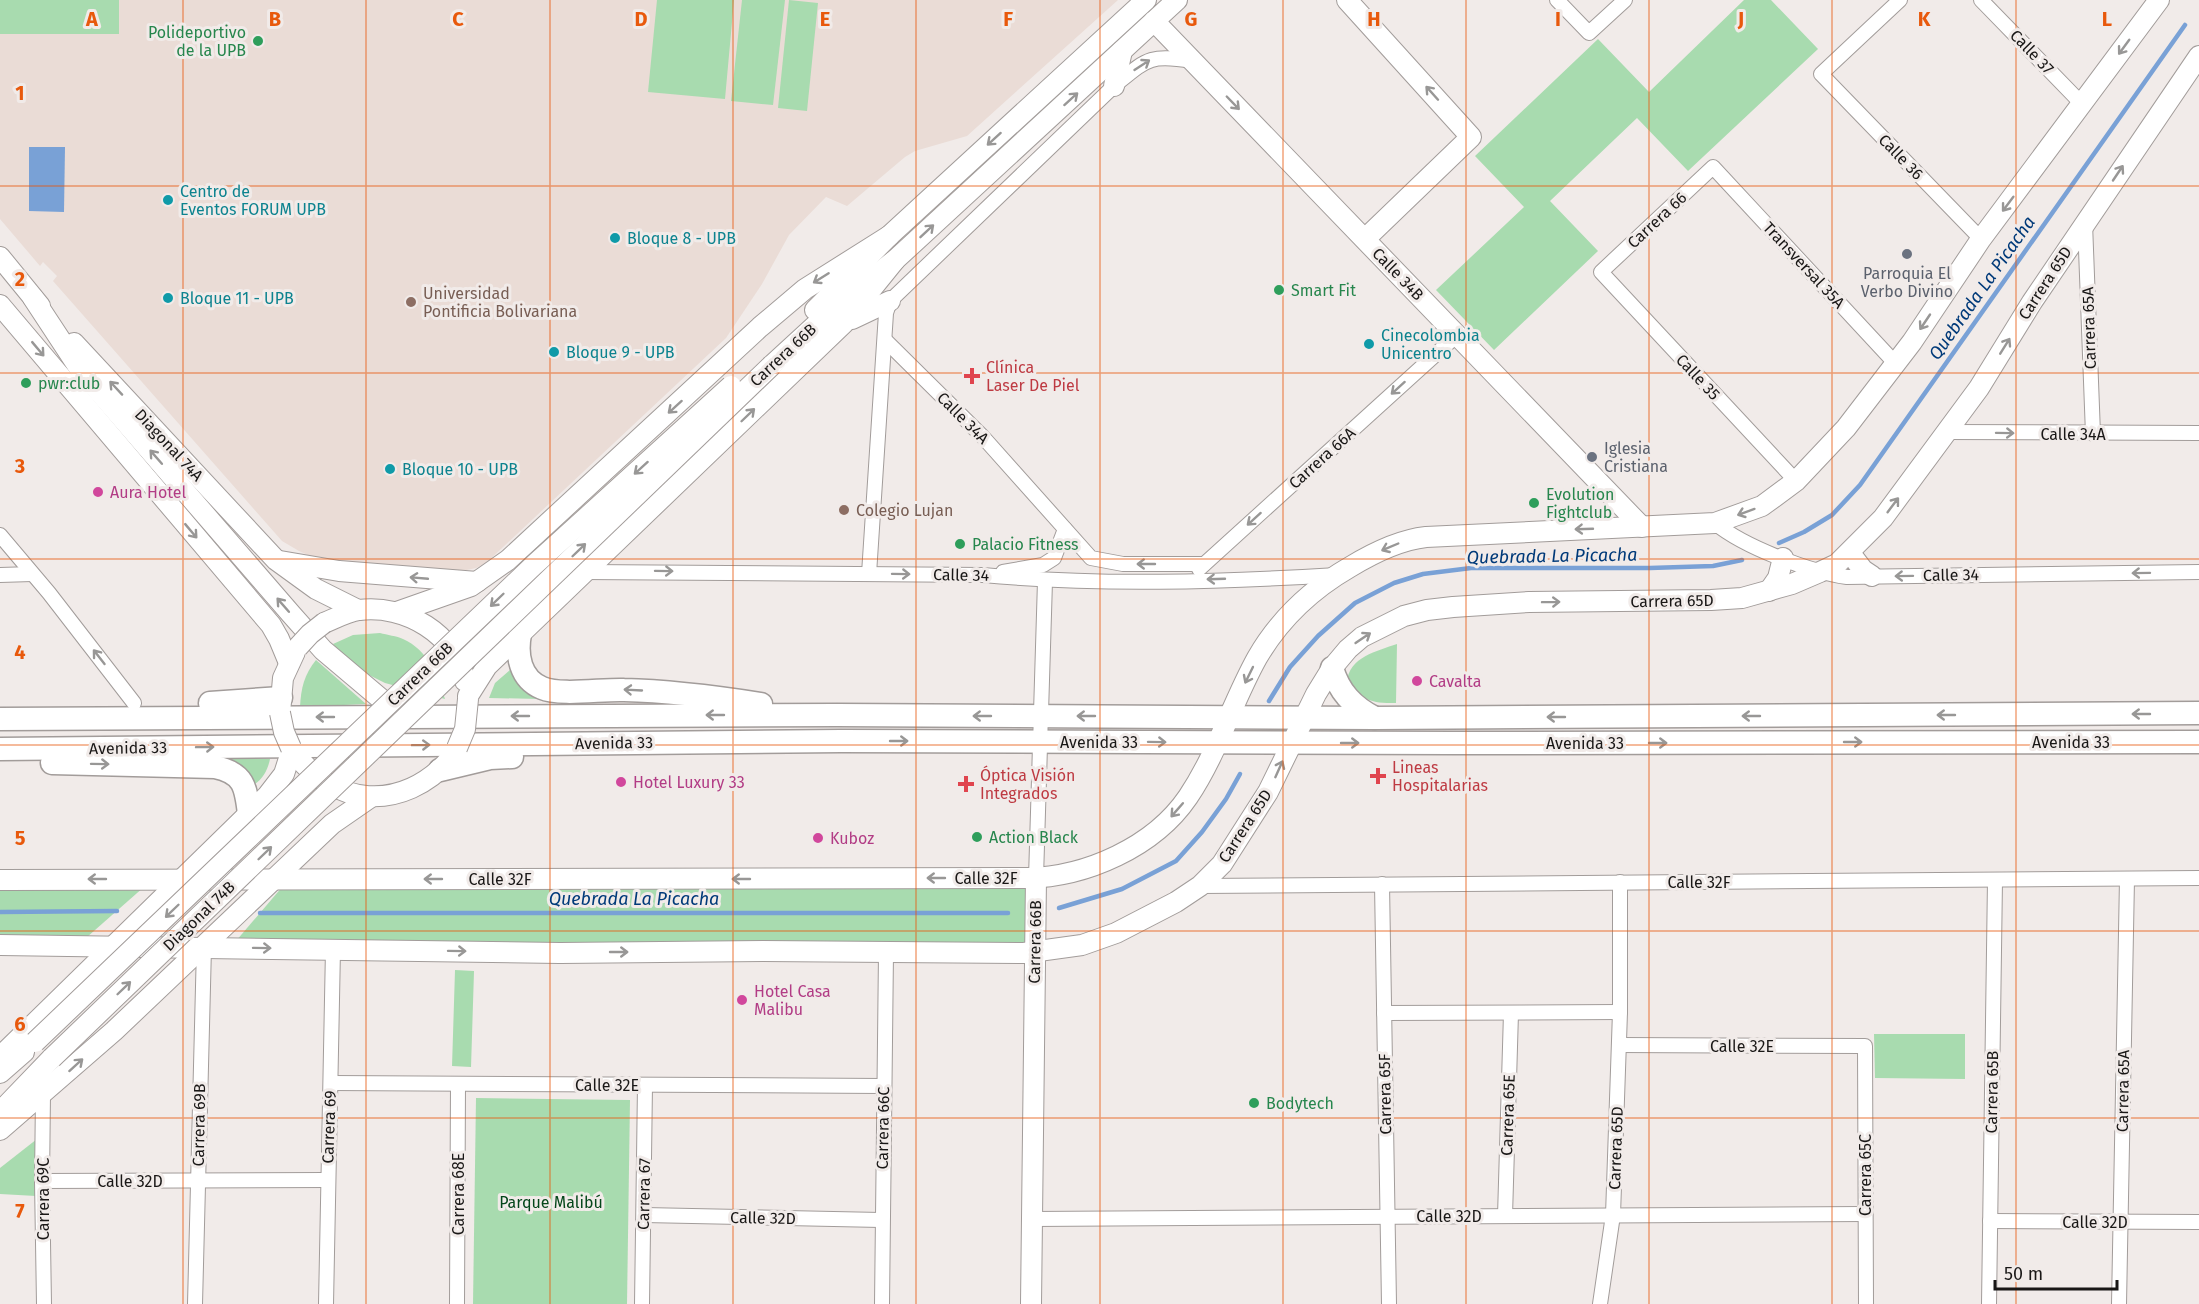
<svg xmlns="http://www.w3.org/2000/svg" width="2199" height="1304" font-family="'Fira Sans',sans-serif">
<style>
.built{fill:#eadcd6}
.green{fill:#a8dbaf}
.water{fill:#79a1d6}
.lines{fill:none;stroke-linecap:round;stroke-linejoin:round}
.stream{stroke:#79a1d6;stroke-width:4.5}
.street-casing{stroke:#a29c9a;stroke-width:16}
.secondary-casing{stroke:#a29c9a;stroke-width:22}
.primary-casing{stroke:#a29c9a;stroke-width:25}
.street{stroke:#fff;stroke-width:14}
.secondary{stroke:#fff;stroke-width:20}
.primary{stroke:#fff;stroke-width:22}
.secondary-bridge-casing{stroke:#a29c9a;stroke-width:22;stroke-linecap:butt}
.secondary-bridge{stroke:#fff;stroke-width:20}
.oneway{stroke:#989796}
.grid{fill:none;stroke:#e8590c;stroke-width:1.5;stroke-opacity:0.55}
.leisure-dot{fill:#2e9e5b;stroke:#f1ebe9;stroke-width:2}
.culture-dot{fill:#0f9aa8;stroke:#f1ebe9;stroke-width:2}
.worship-dot{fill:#6b7280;stroke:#f1ebe9;stroke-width:2}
.education-dot{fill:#8d6e63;stroke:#f1ebe9;stroke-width:2}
.health-dot{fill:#e0444e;stroke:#f1ebe9;stroke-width:2}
.hotel-dot{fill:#d1479c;stroke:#f1ebe9;stroke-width:2}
.labels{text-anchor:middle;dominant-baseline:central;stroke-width:6;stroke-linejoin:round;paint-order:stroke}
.leisure-label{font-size:16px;fill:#27864d;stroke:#f1ebe9;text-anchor:start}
.street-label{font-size:16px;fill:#191716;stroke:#f1ebe9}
.culture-label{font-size:16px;fill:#0d838f;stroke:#f1ebe9;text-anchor:start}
.worship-label{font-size:16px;fill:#5b616d;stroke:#f1ebe9}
.education-label{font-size:16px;fill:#785e54;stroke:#f1ebe9;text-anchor:start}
.health-label{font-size:16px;fill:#be3a42;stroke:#f1ebe9;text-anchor:start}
.hotel-label{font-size:16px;fill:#b23c85;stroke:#f1ebe9;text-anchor:start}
.park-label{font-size:16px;fill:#04461a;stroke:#f1ebe9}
.water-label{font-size:18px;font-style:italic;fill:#003a79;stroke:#f1ebe9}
.grid-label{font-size:20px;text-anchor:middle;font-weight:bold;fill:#e8590c;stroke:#f1ebe9;stroke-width:6;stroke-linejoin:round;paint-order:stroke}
</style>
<rect width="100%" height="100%" fill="#f1ebe9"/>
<path class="built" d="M0 0H1118L967 136 915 151 905 157 847 206 826 197 789 235 762 284 726 338 486 563 476 568 462 571 347 563 312 557 299 551 282 541 53 281 57 276 43 262 40 266 0 219Z"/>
<g class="green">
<rect x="0" y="0" width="119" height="34"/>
<path d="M657 0H734L725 99 648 92Z"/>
<path d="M742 0H785L773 105 731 101Z"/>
<path d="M789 0 818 3 807 111 778 108Z"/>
<path d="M1744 0H1771L1818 49 1688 171 1637 118 1550 201 1598 251 1494 350 1436 290 1524 207 1475 156 1598 39 1649 92Z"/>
<path d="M380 633C387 635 397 636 403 639 428 650 438 676 445 699L385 683 353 667 333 644 353 635Z"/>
<path d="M1397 644 1396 703C1368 703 1367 701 1347 682 1349 657 1377 651 1397 644Z"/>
<path d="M316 660 366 704 300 707C301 688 304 675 316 660Z"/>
<path d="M511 669C516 685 527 691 540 699L489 698 495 683Z"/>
<path d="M231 759H270C268 769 263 780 253 785L239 764Z"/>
<path d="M1036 878 1034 952 230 948 289 879Z"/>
<path d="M153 879 78 945H0V880Z"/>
<path d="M455 970 474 971 471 1067 452 1066Z"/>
<path d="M1874 1034H1965V1079L1875 1078Z"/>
<path d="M476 1098 630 1100 627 1304H473Z"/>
<path d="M37 1139 36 1196 0 1194V1168Z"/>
</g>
<path class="water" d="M29 147H65L64 212 29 211Z"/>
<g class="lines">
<g class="stream">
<path d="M1779 543 1804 532 1832 515 1860 485 2185 25"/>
<path d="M1269 701 1290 667 1318 636 1355 603 1394 583 1423 574 1471 568H1650L1713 566 1742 560"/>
<path d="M1059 908 1122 889 1176 861 1202 832 1226 799 1240 774"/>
<path d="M0 912 117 911"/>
<path d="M260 913H1008"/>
</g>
<defs>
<g id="street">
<path d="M1557 0 1589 33 1625 0"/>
<path d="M1900 0 1821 74 1981 239"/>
<path d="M1981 0 2082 104"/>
<path d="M2085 223 2093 434"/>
<path d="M886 341 983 437 1091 558 1123 564H1204"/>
<path d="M1946 432 2199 433"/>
<path d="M1796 481 1601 272 1713 167 1895 363"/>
<path d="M1715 523C1744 547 1810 572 1847 577L2199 572"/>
<path d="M0 535 49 593 134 703"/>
<path d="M1199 569 1457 335"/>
<path d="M584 572 983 575C1100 586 1220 582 1337 575"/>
<path d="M1003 572 1043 565 1054 558 1065 529"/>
<path d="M869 574 886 313 890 301 1114 86C1147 59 1149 54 1192 61"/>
<path d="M0 575 32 574"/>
<path d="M1036 878 1045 581"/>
<path d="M1382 884 1389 1304"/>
<path d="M1200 886 2199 878"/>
<path d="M1384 1013 1620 1012"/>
<path d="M1619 1045 1865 1046 1866 1304"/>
<path d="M331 1083 883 1086"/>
<path d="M43 1094 42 1181 44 1304"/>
<path d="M42 1181 327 1180"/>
<path d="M644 1215 881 1220"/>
<path d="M1505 1216 1511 1013"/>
<path d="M1032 1219 1865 1214"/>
<path d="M1990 1221 2199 1222"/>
<path d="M195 1304 204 947"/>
<path d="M326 1304 333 949"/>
<path d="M457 1304 458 1084"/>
<path d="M642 1304 645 1085"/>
<path d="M882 1304 886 953"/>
<path d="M1600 1304 1613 1215 1620 1012V882"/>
<path d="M1989 1304 1995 880"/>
<path d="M2119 1304 2127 879"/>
</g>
<g id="secondary">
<path d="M1347 0 1471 137 1365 239"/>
<path d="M1154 21 1642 527"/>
<path d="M1114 86 1122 51"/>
<path d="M0 257 40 306"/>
<path d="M33 298 81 371 291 614 323 650 400 715"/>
<path d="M0 305 271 625 279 639 289 663"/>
<path d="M815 310 889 236 1146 0"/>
<path d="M852 319 890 301"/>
<path d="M74 343 276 560 316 589 358 610"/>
<path d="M772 365 833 309 895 260 1177 0"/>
<path d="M1850 553 1863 570 1872 576"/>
<path d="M280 561 339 571 477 582"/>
<path d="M1769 591 1778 578 1783 558"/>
<path d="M397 612 471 586 508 560 760 327 805 289 889 236"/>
<path d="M324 623C336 618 347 612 359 610 405 604 456 634 465 681"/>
<path d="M468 696 487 666 844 323 895 260"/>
<path d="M280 713 283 678 295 652"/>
<path d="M291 748C332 808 403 813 451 758"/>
<path d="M0 880 1027 878C1086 877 1154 847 1188 797 1217 754 1232 703 1257 658 1279 620 1312 589 1350 567 1373 553 1399 540 1426 537L1715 523 1762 506 1796 481 1846 428 1912 342 1981 239 2159 0"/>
<path d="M0 945 560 953 763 951 1024 953 1082 945 1116 933 1176 902 1200 886 1222 864 1268 792 1316 694 1332 668 1348 649 1362 637 1404 616 1427 610 1453 607 1529 602 1711 600 1742 598 1792 584 1820 572 1837 564 1883 518 1979 388 2032 302 2199 56"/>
<path d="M0 1057 267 796 284 774 292 749"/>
<path d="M0 1073 24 1052"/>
<path d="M0 1112 52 1058"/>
<path d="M0 1130 114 1031 332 824 371 797"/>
<path d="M1031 1304 1036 878"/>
</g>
<g id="primary">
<path d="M520 634C516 655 520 679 542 688 561 696 602 689 624 690 670 691 716 697 761 704"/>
<path d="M1332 668C1339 692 1353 707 1375 718"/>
<path d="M210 703 281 698"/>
<path d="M0 719 837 715 1375 718 2199 713"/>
<path d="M0 749 841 741 1453 743 2199 742"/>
<path d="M52 763 215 767C244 773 246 787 249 814"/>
<path d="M440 770 490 758 512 757"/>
</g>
</defs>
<use href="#street" class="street-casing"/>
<use href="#secondary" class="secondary-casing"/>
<use href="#primary" class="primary-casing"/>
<use href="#street" class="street"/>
<use href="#secondary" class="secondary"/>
<use href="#primary" class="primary"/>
<defs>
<g id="secondary-bridge">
<path d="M298 647 310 634 324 623"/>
<path d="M280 713 284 732 291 748"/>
<path d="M457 748 465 729 468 699"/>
<path d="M35 1042 534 565 731 386"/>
<path d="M52 1058 772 365"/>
</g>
</defs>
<use href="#secondary-bridge" class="secondary-bridge-casing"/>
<use href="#secondary-bridge" class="secondary-bridge"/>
</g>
<defs><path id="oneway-shaft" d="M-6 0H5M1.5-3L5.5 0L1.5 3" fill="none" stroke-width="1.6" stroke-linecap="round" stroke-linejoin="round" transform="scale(1.5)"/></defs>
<g class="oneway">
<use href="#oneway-shaft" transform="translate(2124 47) rotate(126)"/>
<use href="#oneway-shaft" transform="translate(1142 65) rotate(-33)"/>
<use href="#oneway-shaft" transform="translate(1432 93) rotate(-132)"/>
<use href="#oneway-shaft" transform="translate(1071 99) rotate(-42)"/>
<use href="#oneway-shaft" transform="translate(1233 103) rotate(46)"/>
<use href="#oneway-shaft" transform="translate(994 139) rotate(138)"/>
<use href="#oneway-shaft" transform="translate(2118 173) rotate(-56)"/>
<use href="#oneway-shaft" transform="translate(2008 204) rotate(127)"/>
<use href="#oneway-shaft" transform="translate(927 231) rotate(-43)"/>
<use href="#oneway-shaft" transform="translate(821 278) rotate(148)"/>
<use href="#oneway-shaft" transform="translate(1925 322) rotate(124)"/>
<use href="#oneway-shaft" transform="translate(2005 346) rotate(-58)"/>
<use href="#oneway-shaft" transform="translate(38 349) rotate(50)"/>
<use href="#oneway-shaft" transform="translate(116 388) rotate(-133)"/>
<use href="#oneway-shaft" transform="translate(1398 388) rotate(138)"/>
<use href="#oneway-shaft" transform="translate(675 407) rotate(138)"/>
<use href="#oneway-shaft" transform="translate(748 415) rotate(-44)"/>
<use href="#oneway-shaft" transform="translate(2005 433) rotate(1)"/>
<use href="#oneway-shaft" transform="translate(156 457) rotate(-131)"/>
<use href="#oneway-shaft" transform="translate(641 468) rotate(138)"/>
<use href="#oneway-shaft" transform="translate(1893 505) rotate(-53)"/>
<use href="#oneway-shaft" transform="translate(1746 512) rotate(160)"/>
<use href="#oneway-shaft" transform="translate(1254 519) rotate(138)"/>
<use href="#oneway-shaft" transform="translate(1584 529) rotate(178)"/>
<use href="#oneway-shaft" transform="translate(191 531) rotate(50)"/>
<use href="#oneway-shaft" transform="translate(1390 547) rotate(157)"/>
<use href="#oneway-shaft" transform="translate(579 550) rotate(-44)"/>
<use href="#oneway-shaft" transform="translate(1146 564) rotate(-180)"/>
<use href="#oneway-shaft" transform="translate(664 571) rotate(1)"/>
<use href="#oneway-shaft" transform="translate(2141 573) rotate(179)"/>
<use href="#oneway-shaft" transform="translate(901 574) rotate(1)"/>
<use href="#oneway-shaft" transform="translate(1904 576) rotate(179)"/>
<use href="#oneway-shaft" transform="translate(419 578) rotate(-175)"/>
<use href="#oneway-shaft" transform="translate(1216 579) rotate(178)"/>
<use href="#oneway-shaft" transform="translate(497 600) rotate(136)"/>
<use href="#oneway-shaft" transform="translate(1551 602) rotate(-1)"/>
<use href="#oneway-shaft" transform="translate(283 605) rotate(-131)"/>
<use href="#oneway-shaft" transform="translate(1363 638) rotate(-34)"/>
<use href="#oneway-shaft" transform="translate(99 657) rotate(-128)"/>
<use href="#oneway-shaft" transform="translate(1249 675) rotate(116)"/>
<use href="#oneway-shaft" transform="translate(633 690) rotate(-177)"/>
<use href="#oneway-shaft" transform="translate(2141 714) rotate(180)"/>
<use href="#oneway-shaft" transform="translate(715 715) rotate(180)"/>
<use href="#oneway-shaft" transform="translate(1946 715) rotate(180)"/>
<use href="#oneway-shaft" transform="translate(520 716) rotate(180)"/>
<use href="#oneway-shaft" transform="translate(982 716) rotate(-180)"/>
<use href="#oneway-shaft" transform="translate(1086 716) rotate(-180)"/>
<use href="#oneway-shaft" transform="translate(1751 716) rotate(180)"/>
<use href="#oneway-shaft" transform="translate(325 717) rotate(180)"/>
<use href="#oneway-shaft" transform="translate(1556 717) rotate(180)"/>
<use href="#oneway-shaft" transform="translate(899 741)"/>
<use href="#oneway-shaft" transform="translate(1157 742) rotate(1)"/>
<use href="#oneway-shaft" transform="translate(1853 742)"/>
<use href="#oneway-shaft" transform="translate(1350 743)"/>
<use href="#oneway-shaft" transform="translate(1658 743)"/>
<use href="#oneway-shaft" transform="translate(421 745) rotate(-1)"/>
<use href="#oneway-shaft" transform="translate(205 747) rotate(-1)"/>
<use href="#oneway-shaft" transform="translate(100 764) rotate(1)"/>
<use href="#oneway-shaft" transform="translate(1279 769) rotate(-66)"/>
<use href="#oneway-shaft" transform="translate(1177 810) rotate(131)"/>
<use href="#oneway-shaft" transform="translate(265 853) rotate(-44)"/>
<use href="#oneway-shaft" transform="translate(936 878) rotate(180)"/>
<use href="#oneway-shaft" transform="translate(97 879) rotate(180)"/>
<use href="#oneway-shaft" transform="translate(433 879) rotate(-180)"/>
<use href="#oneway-shaft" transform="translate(741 879) rotate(180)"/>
<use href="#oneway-shaft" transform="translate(172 911) rotate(136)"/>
<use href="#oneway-shaft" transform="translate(262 948) rotate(1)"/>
<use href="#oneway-shaft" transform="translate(457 951) rotate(1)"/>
<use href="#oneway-shaft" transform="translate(619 952)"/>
<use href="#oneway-shaft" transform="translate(124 988) rotate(-44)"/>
<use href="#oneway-shaft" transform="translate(76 1065) rotate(-42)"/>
</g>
<path class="grid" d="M183 0V1304M366 0V1304M550 0V1304M733 0V1304M916 0V1304M1100 0V1304M1283 0V1304M1466 0V1304M1649 0V1304M1832 0V1304M2016 0V1304M0 186H2199M0 373H2199M0 559H2199M0 745H2199M0 931H2199M0 1118H2199"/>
<g class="leisure-dot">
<circle cx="258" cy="41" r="6"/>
<circle cx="1279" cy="290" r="6"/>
<circle cx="26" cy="383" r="6"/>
<circle cx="1534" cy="503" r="6"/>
<circle cx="960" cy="544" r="6"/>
<circle cx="977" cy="837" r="6"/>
<circle cx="1254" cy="1103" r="6"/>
</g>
<g class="culture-dot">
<circle cx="168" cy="200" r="6"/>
<circle cx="615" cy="238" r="6"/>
<circle cx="168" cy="298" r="6"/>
<circle cx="1369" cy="344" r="6"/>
<circle cx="554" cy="352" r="6"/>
<circle cx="390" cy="469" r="6"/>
</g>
<g class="worship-dot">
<circle cx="1907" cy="254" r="6"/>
<circle cx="1592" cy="457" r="6"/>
</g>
<g class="education-dot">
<circle cx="411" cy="302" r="6"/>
<circle cx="844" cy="510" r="6"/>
</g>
<g class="health-dot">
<path d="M969 367h6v6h6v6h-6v6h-6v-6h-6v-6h6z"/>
<path d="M1375 767h6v6h6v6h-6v6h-6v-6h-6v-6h6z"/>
<path d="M963 775h6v6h6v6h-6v6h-6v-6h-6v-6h6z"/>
</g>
<g class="hotel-dot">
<circle cx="98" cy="492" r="6"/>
<circle cx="1417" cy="681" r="6"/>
<circle cx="621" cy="782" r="6"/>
<circle cx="818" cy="838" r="6"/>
<circle cx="742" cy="1000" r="6"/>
</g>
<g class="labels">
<g class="leisure-label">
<text x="246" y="32" text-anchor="end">Polideportivo<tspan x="246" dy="18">de la UPB</tspan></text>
<text x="1291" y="290">Smart Fit</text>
<text x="38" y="383">pwr:club</text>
<text x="1546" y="494">Evolution<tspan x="1546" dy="18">Fightclub</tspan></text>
<text x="972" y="544">Palacio Fitness</text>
<text x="989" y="837">Action Black</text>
<text x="1266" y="1103">Bodytech</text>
</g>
<g class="street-label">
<text transform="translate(2032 52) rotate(46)">Calle 37</text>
<text transform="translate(1901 157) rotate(46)">Calle 36</text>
<text transform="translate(1657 220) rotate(-43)">Carrera 66</text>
<text transform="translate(1804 265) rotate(47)">Transversal 35A</text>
<text transform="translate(1398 274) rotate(46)">Calle 34B</text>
<text transform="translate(2045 283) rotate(-57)">Carrera 65D</text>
<text transform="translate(2089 328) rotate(-92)">Carrera 65A</text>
<text transform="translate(783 355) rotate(-43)">Carrera 66B</text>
<text transform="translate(1698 377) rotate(47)">Calle 35</text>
<text transform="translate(963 418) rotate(45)">Calle 34A</text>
<text x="2073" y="434">Calle 34A</text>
<text transform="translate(169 445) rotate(47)">Diagonal 74A</text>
<text transform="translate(1322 458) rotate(-42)">Carrera 66A</text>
<text transform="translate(961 575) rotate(1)">Calle 34</text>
<text transform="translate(1951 575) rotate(-1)">Calle 34</text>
<text transform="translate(1672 601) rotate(-1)">Carrera 65D</text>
<text transform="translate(420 674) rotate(-44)">Carrera 66B</text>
<text x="1099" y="742">Avenida 33</text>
<text x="2071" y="742">Avenida 33</text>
<text transform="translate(614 743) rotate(-1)">Avenida 33</text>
<text x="1585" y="743">Avenida 33</text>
<text transform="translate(128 748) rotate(-1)">Avenida 33</text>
<text transform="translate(1245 826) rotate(-57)">Carrera 65D</text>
<text x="986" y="878">Calle 32F</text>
<text x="500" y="879">Calle 32F</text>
<text x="1699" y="882">Calle 32F</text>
<text transform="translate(199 916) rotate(-44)">Diagonal 74B</text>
<text transform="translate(1035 942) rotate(-89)">Carrera 66B</text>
<text x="1742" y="1046">Calle 32E</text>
<text x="607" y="1085">Calle 32E</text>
<text transform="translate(2123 1091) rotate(-89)">Carrera 65A</text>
<text transform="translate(1992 1092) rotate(-89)">Carrera 65B</text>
<text transform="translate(1385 1094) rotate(-91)">Carrera 65F</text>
<text transform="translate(1508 1115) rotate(-88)">Carrera 65E</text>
<text transform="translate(199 1125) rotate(-89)">Carrera 69B</text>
<text transform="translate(329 1127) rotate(-88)">Carrera 69</text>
<text transform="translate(883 1128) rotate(-89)">Carrera 66C</text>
<text transform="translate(1616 1148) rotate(-88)">Carrera 65D</text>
<text transform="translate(1865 1175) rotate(-90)">Carrera 65C</text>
<text x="130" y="1181">Calle 32D</text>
<text transform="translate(458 1194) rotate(-90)">Carrera 68E</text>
<text transform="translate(644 1194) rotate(-89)">Carrera 67</text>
<text transform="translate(43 1199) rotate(-90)">Carrera 69C</text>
<text x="1449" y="1216">Calle 32D</text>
<text transform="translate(763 1218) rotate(1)">Calle 32D</text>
<text x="2095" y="1222">Calle 32D</text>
</g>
<g class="culture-label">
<text x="180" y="191">Centro de<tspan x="180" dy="18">Eventos FORUM UPB</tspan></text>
<text x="627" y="238">Bloque 8 - UPB</text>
<text x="180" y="298">Bloque 11 - UPB</text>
<text x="1381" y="335">Cinecolombia<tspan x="1381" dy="18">Unicentro</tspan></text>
<text x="566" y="352">Bloque 9 - UPB</text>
<text x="402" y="469">Bloque 10 - UPB</text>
</g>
<g class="worship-label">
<text x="1907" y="273">Parroquia El<tspan x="1907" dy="18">Verbo Divino</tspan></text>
<text x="1604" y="448" text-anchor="start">Iglesia<tspan x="1604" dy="18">Cristiana</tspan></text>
</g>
<g class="education-label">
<text x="423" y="293">Universidad<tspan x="423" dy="18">Pontificia Bolivariana</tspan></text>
<text x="856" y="510">Colegio Lujan</text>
</g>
<g class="health-label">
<text x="986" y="367">Clínica<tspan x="986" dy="18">Laser De Piel</tspan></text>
<text x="1392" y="767">Lineas<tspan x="1392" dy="18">Hospitalarias</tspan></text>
<text x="980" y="775">Óptica Visión<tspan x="980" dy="18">Integrados</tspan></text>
</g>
<g class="hotel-label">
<text x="110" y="492">Aura Hotel</text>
<text x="1429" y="681">Cavalta</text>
<text x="633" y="782">Hotel Luxury 33</text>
<text x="830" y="838">Kuboz</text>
<text x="754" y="991">Hotel Casa<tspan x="754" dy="18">Malibu</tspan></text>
</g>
<g class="park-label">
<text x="551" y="1202">Parque Malibú</text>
</g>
<g class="water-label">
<text transform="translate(1982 288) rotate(-55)">Quebrada La Picacha</text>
<text transform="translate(1552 556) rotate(-1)">Quebrada La Picacha</text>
<text x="634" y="899">Quebrada La Picacha</text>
</g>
</g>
<g class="grid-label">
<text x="92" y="26">A</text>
<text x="275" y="26">B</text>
<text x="458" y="26">C</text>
<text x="641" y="26">D</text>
<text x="825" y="26">E</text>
<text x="1008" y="26">F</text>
<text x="1191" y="26">G</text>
<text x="1374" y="26">H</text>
<text x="1558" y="26">I</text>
<text x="1741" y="26">J</text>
<text x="1924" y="26">K</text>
<text x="2107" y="26">L</text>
<text x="20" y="100">1</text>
<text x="20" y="286">2</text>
<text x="20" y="473">3</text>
<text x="20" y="659">4</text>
<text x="20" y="845">5</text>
<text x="20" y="1031">6</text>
<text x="20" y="1218">7</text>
</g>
<path d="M1995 1280v9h122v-9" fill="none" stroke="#191716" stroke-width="3"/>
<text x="2004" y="1280" font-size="18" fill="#191716" stroke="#f1ebe9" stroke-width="4.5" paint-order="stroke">50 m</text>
</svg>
